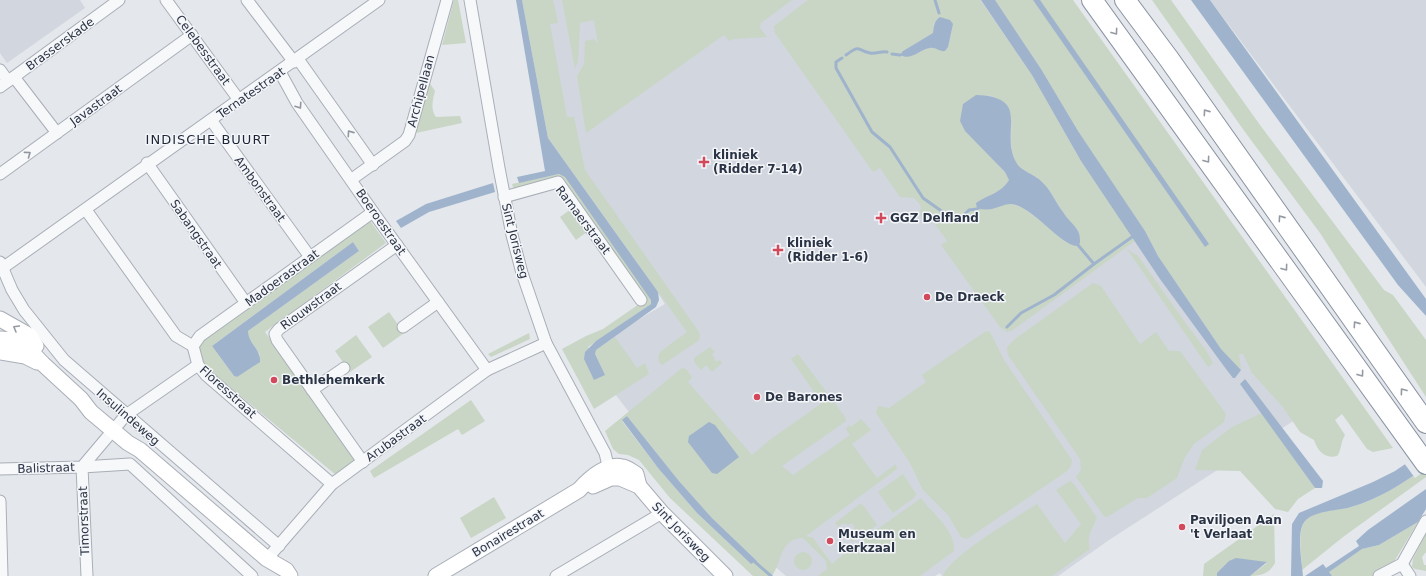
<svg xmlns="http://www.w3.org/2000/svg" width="1426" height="576" font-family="'DejaVu Sans',sans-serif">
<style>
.built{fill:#d2d6de}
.green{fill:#c9d6c5;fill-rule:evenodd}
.water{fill:#9fb4cc}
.pier{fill:#e4e7ec}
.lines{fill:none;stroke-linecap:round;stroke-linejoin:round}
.stream{stroke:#9fb4cc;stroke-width:3}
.minor-casing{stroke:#a9aeb7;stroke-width:13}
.secondary-casing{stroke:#a9aeb7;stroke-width:17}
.motorway-casing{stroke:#8b94a3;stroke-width:22}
.minor{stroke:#f7f8fa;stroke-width:11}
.secondary{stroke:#fff;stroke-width:15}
.motorway{stroke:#fff;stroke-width:20}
.oneway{stroke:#959aa2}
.oneway2{stroke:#9196a0}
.poi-dot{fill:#d1495b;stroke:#f4f6f9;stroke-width:1.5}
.labels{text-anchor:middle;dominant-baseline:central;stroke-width:3;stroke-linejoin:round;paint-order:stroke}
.street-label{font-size:12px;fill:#2b3445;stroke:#f4f6f9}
.poi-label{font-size:12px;font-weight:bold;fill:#2b3445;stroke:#f4f6f9;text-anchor:start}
.neighbourhood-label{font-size:13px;letter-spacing:1px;fill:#1d2536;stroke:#f4f6f9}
</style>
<rect width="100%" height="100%" fill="#e4e7ec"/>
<g class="built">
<path d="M0 0H80L85 8 7 63 0 53Z"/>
<path d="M523 0H1000L1298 418 1109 540 1058 576H942L940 573 935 576H786L699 502 608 385 586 350 665 304 549 132Z"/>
<path d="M1210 0H1426V287Z"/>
</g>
<g class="green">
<path d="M454 0H458L466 43 442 45Z"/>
<path d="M522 0H553L558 23 550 24 567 117H574L585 170 699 332 700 337 698 341 662 365 659 362 658 357 660 352 687 332 548 138Z"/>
<path d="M562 0H792L761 23 760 28 767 37 733 39 729 41 724 35 586 133 577 76 584 64 585 41 594 39 598 44 594 20 580 23 578 61 575 69Z"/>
<path d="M808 0H980L1032 75 1081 161 1135 241 1013 330 1007 332 1000 327 941 245 947 241 932 220 926 224 920 215 921 206 914 198 900 197 880 168 873 172 775 33 774 26ZM940 17 953 24 948 47 941 51 935 48C919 48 919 58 900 55L903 51 933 33C933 26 934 21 940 17ZM989 95C1027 106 1002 137 1016 162 1021 172 1035 174 1042 182 1053 192 1059 208 1068 220 1071 223 1076 227 1078 231 1079 234 1079 239 1080 243L1077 246 1065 242 1054 231 1023 208 1008 203 993 209H977L976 203C989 194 1000 194 1009 180L1005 172 980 145Z"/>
<path d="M995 0H1073L1393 448 1373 452 1367 449 1342 414 1335 420 1345 435C1340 443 1342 450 1337 456 1324 459 1318 451 1314 440L1300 432 1282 406 1252 373 1243 354H1239L1241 370 1221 349 1158 256 1145 231 1078 131 1041 69Z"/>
<path d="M1152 0H1171L1260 125 1384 290 1393 295 1426 340V397L1320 233 1245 132Z"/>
<path d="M429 82 435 91C433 99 430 109 436 117L460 116 462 123 416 133Z"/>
<path d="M559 174 566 177 652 300 651 304 588 347 605 375 595 354 596 350 615 337 637 368 645 363 649 374 594 409 562 349 586 336 603 329 645 300 561 180 514 190 512 184Z"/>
<path d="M571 209 587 232 576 240 560 217Z"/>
<path d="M368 218 386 243 265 332 353 453 354 460 336 475 220 379 202 361 197 344ZM353 242 359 251 248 331V336L260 355 237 377 234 376 212 346Z"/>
<path d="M1127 249 1138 256 1184 321 1205 349 1213 363 1208 367Z"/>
<path d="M1093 283 1101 286 1140 344 1156 332 1169 351H1180L1226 414 1224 422 1194 444 1185 457 1177 478 1147 498H1138L1107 517 1104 516 1076 477 1081 470 1080 459 1008 355 1007 347 1015 339Z"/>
<path d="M389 312 404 333 383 348 368 327Z"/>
<path d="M986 331 990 332 1004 360 1072 460 1071 466 1067 471 967 539 961 537 948 515 923 490 910 463 876 413 878 406 889 408 926 382 922 375Z"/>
<path d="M529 333 530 339 491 357 488 354Z"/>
<path d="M356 335 372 357 350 372 335 351Z"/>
<path d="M710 347 715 352 712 354 716 362 720 360 722 363 712 372 706 365 701 370 694 362V358Z"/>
<path d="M798 354 845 417 846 421 782 466 793 475 850 435 846 429 849 425 851 427 861 419 871 430 852 444 877 478 896 464 897 469 806 536 813 538 832 564 851 548 921 498C932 513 956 531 954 551L920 576H818L827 569 826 561 803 538C780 538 782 562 772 576H753L670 498 639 460 628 455 619 454 613 449 605 431 682 368 686 369 692 377 688 382 752 455 771 439 822 403 791 359ZM627 416 679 481 712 518 757 561 751 564 697 513 658 468 622 421Z"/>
<path d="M471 400 485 421 462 435 458 429 374 478 370 471Z"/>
<path d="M1262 413 1315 488 1298 499 1288 512 1275 509 1240 471 1195 470 1202 450 1232 427Z"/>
<path d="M1426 467V477L1343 537 1302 570C1302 559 1298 534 1303 524 1312 509 1337 511 1351 507 1379 499 1402 484 1426 467Z"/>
<path d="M903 474 916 494 915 497 893 513 878 492Z"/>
<path d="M1070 481 1074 484 1097 518C1092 529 1086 537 1090 549L1052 576H943C949 556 1017 517 1037 504L1065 543 1081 524 1056 490Z"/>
<path d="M494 497 506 518 471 538 460 518Z"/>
<path d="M860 504 863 505 877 525 852 542 849 538 852 535V530L855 528 852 523 848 525 843 523 838 527 835 523Z"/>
<path d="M1274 514 1275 563C1269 574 1261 576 1250 576L1267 563 1259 562 1217 573V576H1203L1204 564Z"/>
<path d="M1418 522 1392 565 1374 576H1332L1328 572 1362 549 1379 545Z"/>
<path d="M1426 533V552L1422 557 1424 565H1426V571L1415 569 1412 567 1413 559Z"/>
<circle cx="803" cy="561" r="9"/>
</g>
<g class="water">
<path d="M516 0H522L548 138 658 292 659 300 656 307 596 350 595 354 605 375 594 380 584 359 585 352 596 341 651 304V300L565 177 559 174 519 183 517 177 545 171Z"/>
<path d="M981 0H995L1041 69 1078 131 1145 231 1158 256 1221 349 1241 370 1235 378H1233L1226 369 1160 279 1081 161 1032 75Z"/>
<path d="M1033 0H1040L1209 244 1205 247Z"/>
<path d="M1191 0H1210L1426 299V316L1398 285Z"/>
<path d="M940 17 950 20 953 24 948 47 945 51C939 52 936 47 930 48 918 50 912 61 900 55L903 51 933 33C934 26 934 21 940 17Z"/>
<path d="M976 95C1033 97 999 132 1016 162 1021 172 1035 174 1042 182 1051 190 1056 203 1063 212 1067 219 1074 224 1078 231 1080 235 1080 239 1080 243L1077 246C1061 245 1037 212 1016 205 1007 202 1001 207 992 209 987 210 982 209 977 209L976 203C989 194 1000 194 1009 180L1005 172 965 131 960 121 963 104Z"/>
<path d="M493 183 495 192 429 212 401 228 396 221 426 204Z"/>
<path d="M353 242 359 251 248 331C248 343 261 349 260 362L237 377 234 376 212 346Z"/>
<path d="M1245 379 1323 481 1322 488H1315L1240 384Z"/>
<path d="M627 416 679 481 712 518 757 561 751 564 697 513 658 468 622 420Z"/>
<path d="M709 422 715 425 739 457 717 474 712 473 688 442 689 436Z"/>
<path d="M1426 450V467C1402 484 1379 499 1351 507 1338 511 1311 510 1303 524 1297 535 1302 564 1303 576H1291L1292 524 1299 513 1373 482 1395 471Z"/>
<path d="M1426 489V509L1418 522 1379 545 1362 549 1329 572 1332 576H1305L1323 564 1326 568 1359 546 1356 541 1368 530Z"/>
<path d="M1236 558 1267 562 1250 576H1217V573L1229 561Z"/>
</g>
<path class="pier" d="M1425 449 1426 470 1415 478 1404 463Z"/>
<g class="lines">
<g class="stream">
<path d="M935 0 939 13"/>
<path d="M892 54 900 55"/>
<path d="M846 55C861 44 856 50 870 53 876 54 881 51 887 52"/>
<path d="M842 58 836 62V68L872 132 890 147 923 198 957 222 969 210 977 209"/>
<path d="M1078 245 1094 264 1132 237"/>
<path d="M1007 327 1021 313 1054 295 1094 264"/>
<path d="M755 562 771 576"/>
</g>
<defs>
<g id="minor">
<path d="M166 0 239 100"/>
<path d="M247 0 294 62"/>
<path d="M470 0 499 168 512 235 522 273 546 343 605 453 610 474"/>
<path d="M298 59 373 165"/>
<path d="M0 70 8 81"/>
<path d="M280 72 297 103 373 212 487 370"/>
<path d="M14 77 57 133"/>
<path d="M0 87 119 0"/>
<path d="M211 120 310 257"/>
<path d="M147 163 246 303"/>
<path d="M0 174 192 35"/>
<path d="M352 179 405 141 409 135 447 0"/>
<path d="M504 197 558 182 641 300"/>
<path d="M86 210 176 336 193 346"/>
<path d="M0 262 12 290 24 310 64 360 279 546"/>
<path d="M4 267 379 0"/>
<path d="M403 327 438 302"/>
<path d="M193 346 200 336 373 212"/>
<path d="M193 346 198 365 206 375 332 484"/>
<path d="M312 390 344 368"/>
<path d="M363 462 277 340 275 334 279 329 397 245"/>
<path d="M0 469 82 467 126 415 198 365"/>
<path d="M0 501 2 576"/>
<path d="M267 559 332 484 487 370 546 343"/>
<path d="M1402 564 1410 576"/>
<path d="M87 576 82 467 130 464 252 576"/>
<path d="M556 576 662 513"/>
<path d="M1379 576 1402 564 1426 521"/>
</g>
<g id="secondary">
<path d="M0 319 30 336 36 346"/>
<path d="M0 339 14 340 24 344 43 364 81 399 91 412 128 443 140 450 267 559 286 570 290 576"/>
<path d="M0 352 25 356 37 362"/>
<path d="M593 486 611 478H620L639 486 662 513 725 576"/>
<path d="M436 576 579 490C589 479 606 463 622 467 627 467 632 472 636 474L639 486"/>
</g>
<g id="motorway">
<path d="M1092 0 1426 464"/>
<path d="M1125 0 1169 59 1426 423"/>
</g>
</defs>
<use href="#minor" class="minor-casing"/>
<use href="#secondary" class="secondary-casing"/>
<use href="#motorway" class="motorway-casing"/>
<use href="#minor" class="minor"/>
<use href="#secondary" class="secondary"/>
<use href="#motorway" class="motorway"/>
</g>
<defs><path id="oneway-chevron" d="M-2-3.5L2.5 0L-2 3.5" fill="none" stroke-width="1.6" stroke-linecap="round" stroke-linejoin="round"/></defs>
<g class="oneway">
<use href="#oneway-chevron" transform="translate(1115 32) rotate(54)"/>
<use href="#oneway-chevron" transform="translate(1206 112) rotate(-125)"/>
<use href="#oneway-chevron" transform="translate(1207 160) rotate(54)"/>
<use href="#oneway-chevron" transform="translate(1281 218) rotate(-125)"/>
<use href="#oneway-chevron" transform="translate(1285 268) rotate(54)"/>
<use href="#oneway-chevron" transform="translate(1356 324) rotate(-125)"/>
<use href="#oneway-chevron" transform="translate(16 328) rotate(-150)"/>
<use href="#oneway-chevron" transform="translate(1361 374) rotate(54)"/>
<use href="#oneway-chevron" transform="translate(1403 391) rotate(-126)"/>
</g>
<g class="oneway2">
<use href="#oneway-chevron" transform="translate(299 106) rotate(56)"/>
<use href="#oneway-chevron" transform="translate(350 133) rotate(-125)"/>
<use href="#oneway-chevron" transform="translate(28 154) rotate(-36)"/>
</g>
<g class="poi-dot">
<path d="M702 156h4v4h4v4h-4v4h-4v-4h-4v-4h4z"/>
<path d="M879 212h4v4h4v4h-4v4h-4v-4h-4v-4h4z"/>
<path d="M776 244h4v4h4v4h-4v4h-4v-4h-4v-4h4z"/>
<circle cx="927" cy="297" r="4"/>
<circle cx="274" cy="380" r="4"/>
<circle cx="757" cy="397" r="4"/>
<circle cx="1182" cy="527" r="4"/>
<circle cx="830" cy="541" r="4"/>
</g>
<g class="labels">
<g class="street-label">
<text transform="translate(60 44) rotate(-36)">Brasserskade</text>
<text transform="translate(203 50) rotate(54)">Celebesstraat</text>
<text transform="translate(421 91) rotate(-75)">Archipellaan</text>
<text transform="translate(251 93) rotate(-35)">Ternatestraat</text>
<text transform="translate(96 105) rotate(-36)">Javastraat</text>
<text transform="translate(260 189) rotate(54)">Ambonstraat</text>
<text transform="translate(583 220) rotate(53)">Ramaerstraat</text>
<text transform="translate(381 222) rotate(55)">Boeroestraat</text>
<text transform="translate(196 234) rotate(55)">Sabangstraat</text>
<text transform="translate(515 241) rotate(76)">Sint Jorisweg</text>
<text transform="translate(282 278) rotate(-36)">Madoerastraat</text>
<text transform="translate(311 306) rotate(-36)">Riouwstraat</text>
<text transform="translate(228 392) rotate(42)">Floresstraat</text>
<text transform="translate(128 417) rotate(41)">Insulindeweg</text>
<text transform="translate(396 438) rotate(-36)">Arubastraat</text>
<text transform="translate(46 468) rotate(-2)">Balistraat</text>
<text transform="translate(84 521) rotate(-92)">Timorstraat</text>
<text transform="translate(681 532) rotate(46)">Sint Jorisweg</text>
<text transform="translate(508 533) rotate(-31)">Bonairestraat</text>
</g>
<g class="poi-label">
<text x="713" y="155">kliniek<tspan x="713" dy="14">(Ridder 7-14)</tspan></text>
<text x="890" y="218">GGZ Delfland</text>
<text x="787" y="243">kliniek<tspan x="787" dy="14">(Ridder 1-6)</tspan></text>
<text x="935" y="297">De Draeck</text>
<text x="282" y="380">Bethlehemkerk</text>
<text x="765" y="397">De Barones</text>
<text x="1190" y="520">Paviljoen Aan<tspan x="1190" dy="14">'t Verlaat</tspan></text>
<text x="838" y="534">Museum en<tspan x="838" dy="14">kerkzaal</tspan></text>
</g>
<g class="neighbourhood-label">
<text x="208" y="139">INDISCHE BUURT</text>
</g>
</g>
</svg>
